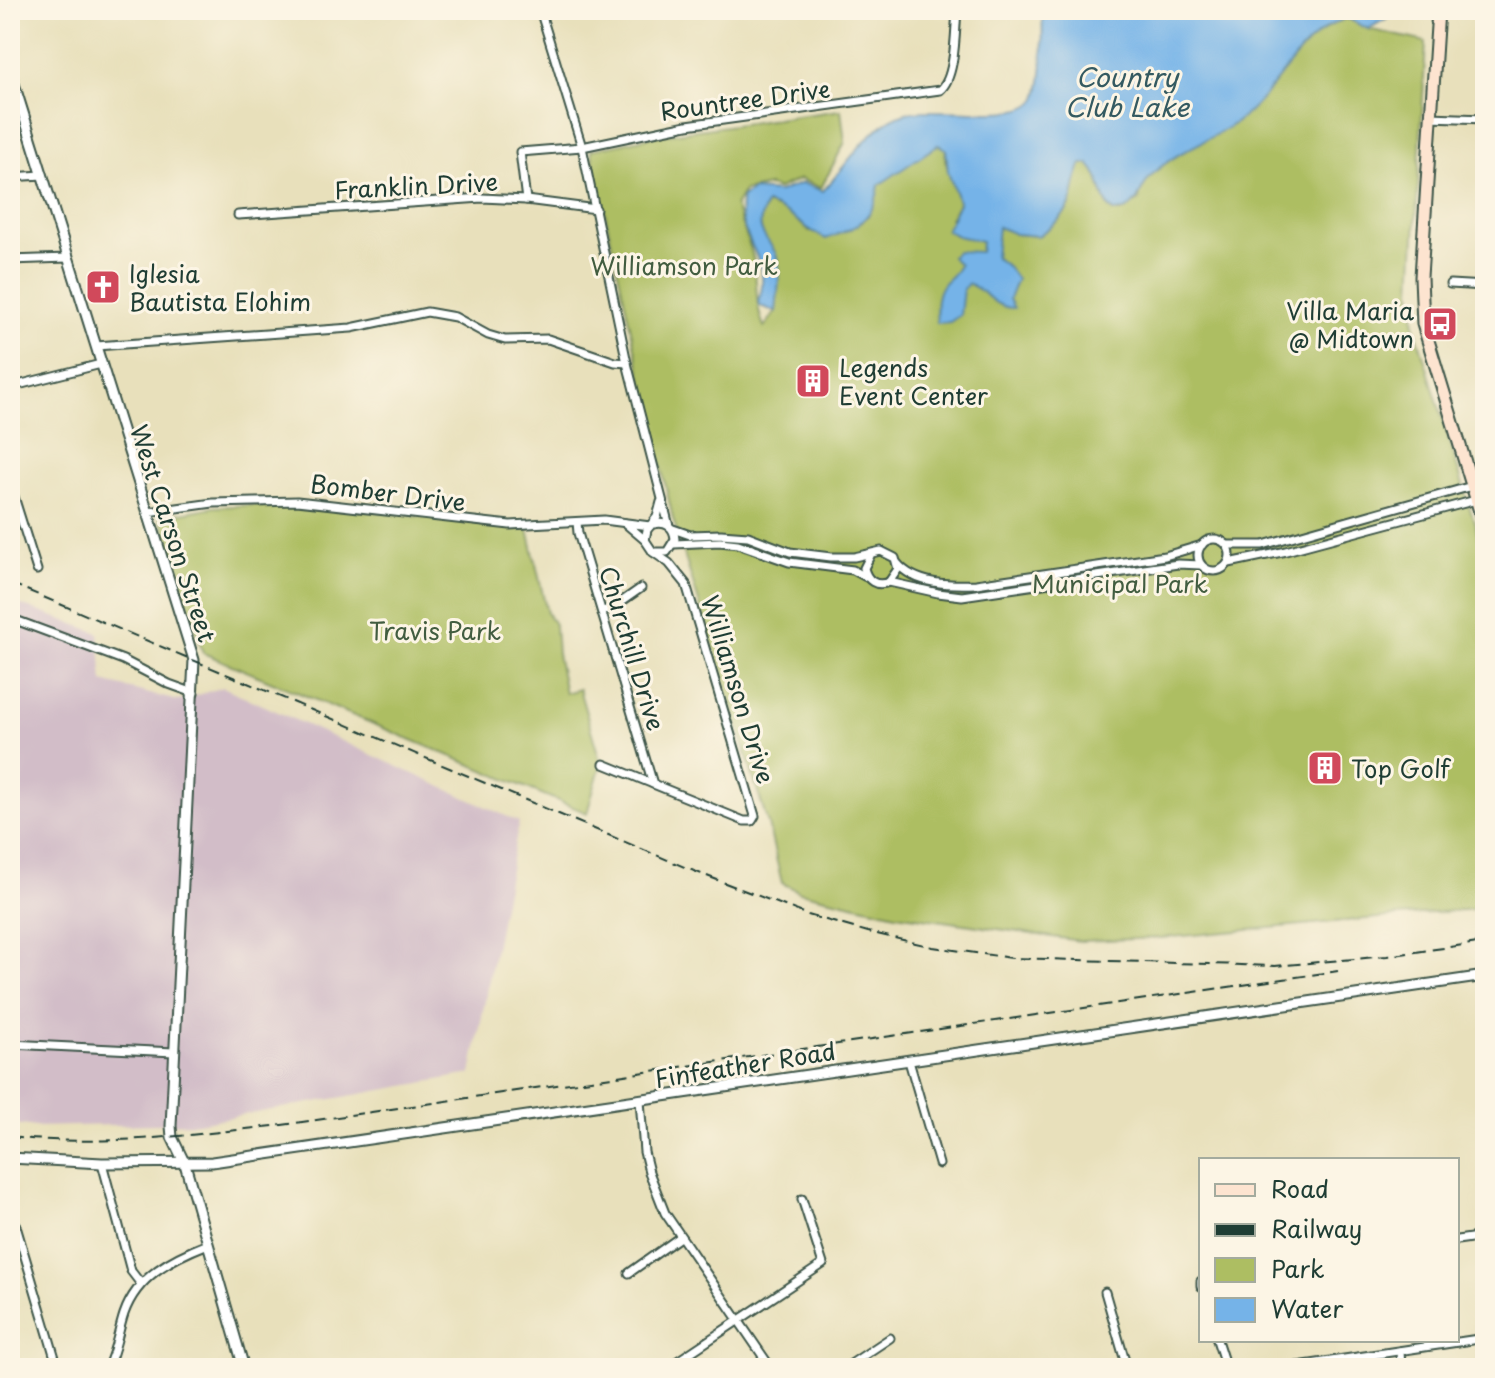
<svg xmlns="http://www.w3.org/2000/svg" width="1495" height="1378" font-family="'Playpen Sans',sans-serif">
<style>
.industrial{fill:#d2bdc8}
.green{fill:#adbe62;stroke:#667e4b;stroke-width:2}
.water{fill:#75b3e8;stroke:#4a788e;stroke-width:2}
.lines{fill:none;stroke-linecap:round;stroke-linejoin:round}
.minor-casing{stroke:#3d5548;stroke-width:11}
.tertiary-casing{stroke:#3d5548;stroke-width:13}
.secondary-casing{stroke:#3d5548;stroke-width:15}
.minor{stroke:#fff;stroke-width:7}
.tertiary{stroke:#fff;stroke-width:9}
.secondary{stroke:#fde4d0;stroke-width:11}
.rail{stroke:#1f3d34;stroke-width:2;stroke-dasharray:12 6;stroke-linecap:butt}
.labels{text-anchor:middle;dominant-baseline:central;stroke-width:6;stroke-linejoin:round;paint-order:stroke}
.street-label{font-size:24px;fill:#1f3d34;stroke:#fcf5e5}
.park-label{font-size:24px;fill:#425d40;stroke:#fcf5e5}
.poi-label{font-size:24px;fill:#1f3d34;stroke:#fcf5e5;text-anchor:start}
.water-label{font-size:26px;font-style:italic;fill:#345a61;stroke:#fcf5e5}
</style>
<rect width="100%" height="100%" fill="#fcf5e5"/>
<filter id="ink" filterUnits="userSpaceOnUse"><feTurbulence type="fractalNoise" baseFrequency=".0125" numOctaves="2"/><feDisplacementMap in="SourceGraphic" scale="16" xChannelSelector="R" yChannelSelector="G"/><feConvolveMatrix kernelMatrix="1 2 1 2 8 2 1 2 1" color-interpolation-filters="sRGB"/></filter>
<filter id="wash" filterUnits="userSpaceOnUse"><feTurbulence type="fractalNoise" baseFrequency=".006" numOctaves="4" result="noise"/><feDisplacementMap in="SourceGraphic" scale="32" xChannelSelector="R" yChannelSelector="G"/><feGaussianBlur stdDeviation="1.8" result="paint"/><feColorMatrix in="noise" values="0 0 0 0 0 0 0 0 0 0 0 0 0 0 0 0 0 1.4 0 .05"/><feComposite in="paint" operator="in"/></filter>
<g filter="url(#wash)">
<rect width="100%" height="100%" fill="#e8e0bb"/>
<path class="industrial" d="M10 601 99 633 103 682 178 701 223 687 519 822 471 1074 198 1123 35 1127 10 1123Z"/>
<g class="green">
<path d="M1347 18 1368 29 1426 42 1412 289 1415 328 1485 558V908L1161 938 1080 941 896 914 800 892 782 883 768 824 673 519 591 150 655 136 841 110 845 142 821 188 800 179 778 189 769 186 744 191 735 206C740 222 748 237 752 254 759 281 753 300 764 327L776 312 778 260 763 237 759 219 766 204 789 213 809 231C848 230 873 232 878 185L938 144 946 148 945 160 959 203 950 218 995 238 998 226 1015 234 1038 236C1050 227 1065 217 1071 203 1076 190 1075 176 1082 164H1089C1103 177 1099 199 1113 212H1122L1139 200C1144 161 1212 141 1241 118 1280 88 1299 34 1347 18Z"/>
<path d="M273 504 361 510 528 529 547 613 555 626 557 654 565 693 579 689 601 764 587 813 203 653 160 517 214 507Z"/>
</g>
<path class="water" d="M1043 10H1391L1387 18 1368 29 1347 18C1300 33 1280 87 1242 118 1216 139 1178 149 1154 173 1137 188 1141 211 1114 212 1099 199 1104 177 1089 164H1082C1075 176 1076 190 1071 202 1065 217 1050 227 1038 236L1015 234 998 227 995 257 1008 267 1017 279 1009 299 1014 308C993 309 984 288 968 284L963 289 960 315 950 322 937 323C936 311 935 294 943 284 949 276 956 275 959 264L951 257 957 251 980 252 981 241 957 236 946 230 959 203 948 172 946 149 938 145 879 185C874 220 857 228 826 239 803 229 790 210 766 204 750 238 773 236 778 261 781 276 777 297 776 312L760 306 758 301C776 259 732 236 742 197L753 190 779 192 802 183 823 191C848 165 865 130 900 115 928 102 1030 127 1038 95 1046 69 1041 37 1043 10Z"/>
</g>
<g filter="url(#ink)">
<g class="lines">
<defs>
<g id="minor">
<path d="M540 10 582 147 627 363 669 526"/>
<path d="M1430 117 1485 119"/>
<path d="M10 177 43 175"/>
<path d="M526 200 520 152 582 147 687 125 940 90C956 78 955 30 957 10"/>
<path d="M238 215 482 198 526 200 596 209"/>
<path d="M10 260 68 258"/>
<path d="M1450 284 1485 286"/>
<path d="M96 346 351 328 427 312 455 317 488 335 505 340 548 339 615 362 627 363"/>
<path d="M10 387 101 364"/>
<path d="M10 484 37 570"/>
<path d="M148 512 213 503 297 501 510 525 604 520 650 526"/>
<path d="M577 522 578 533 653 784"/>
<path d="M625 523 645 540"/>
<path d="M654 524C666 521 674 527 675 539L667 552H653L645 540 647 530 657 517 661 502"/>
<path d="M673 529 690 535 721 534 748 536 790 552 831 557H854L881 551 895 558 898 569 889 582C876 587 867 581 864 568L871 554"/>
<circle cx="1214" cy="555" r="16"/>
<path d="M674 544 720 542 738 544 789 562 853 570 866 577"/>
<path d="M1227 545H1263L1472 486"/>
<path d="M897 563C915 585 950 585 976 584L1165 556 1202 545"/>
<path d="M1229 563 1282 552 1476 500"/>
<path d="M889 582 938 593 962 596 1178 564 1201 565"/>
<path d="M602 611 611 609 641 588"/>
<path d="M10 618 123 660 169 684 194 693"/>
<path d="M10 696 14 620"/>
<path d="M604 764 744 821H752L755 816 686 584 669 563 653 552"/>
<path d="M10 1044 174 1052"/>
<path d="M909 1061 939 1164"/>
<path d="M640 1100 644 1152 649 1172 665 1213 771 1368"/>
<path d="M102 1163 131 1271 141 1284"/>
<path d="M10 1206 58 1368"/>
<path d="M1457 1240 1485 1236"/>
<path d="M629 1273 680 1237"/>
<path d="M1201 1281V1286"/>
<path d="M1105 1292 1127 1368"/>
<path d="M1217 1340 1226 1368"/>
<path d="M1400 1351 1401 1368"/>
<path d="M107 1368C116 1351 118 1332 124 1314 137 1276 172 1258 208 1244"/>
<path d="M667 1368 823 1264 802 1199"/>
<path d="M845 1368 890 1338"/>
<path d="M1284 1368 1485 1338"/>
</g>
<g id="tertiary">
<path d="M10 71 194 660 171 1126 172 1137 185 1164 244 1368"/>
<path d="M10 1158 102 1163 212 1162 1485 976"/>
</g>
<path id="secondary" d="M1438 10 1421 277 1423 324 1485 528"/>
</defs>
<use href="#minor" class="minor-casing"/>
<use href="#tertiary" class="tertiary-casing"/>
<use href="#secondary" class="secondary-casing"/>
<use href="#minor" class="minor"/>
<use href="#tertiary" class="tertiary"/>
<use href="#secondary" class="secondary"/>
<g class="rail">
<path d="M10 583 694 871 808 915 868 932 933 947 1012 958 1275 966 1387 956 1485 942"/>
<path d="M10 1137C101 1147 192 1135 282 1125L1338 971"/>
</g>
</g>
</g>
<defs>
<symbol id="church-square" viewBox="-11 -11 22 22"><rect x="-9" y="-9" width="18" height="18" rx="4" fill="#d1495b" stroke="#fcf5e5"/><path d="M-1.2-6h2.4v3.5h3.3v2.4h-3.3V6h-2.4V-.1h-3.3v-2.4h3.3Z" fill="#fff"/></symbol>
<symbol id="bus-square" viewBox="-11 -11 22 22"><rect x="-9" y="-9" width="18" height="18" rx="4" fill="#d1495b" stroke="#fcf5e5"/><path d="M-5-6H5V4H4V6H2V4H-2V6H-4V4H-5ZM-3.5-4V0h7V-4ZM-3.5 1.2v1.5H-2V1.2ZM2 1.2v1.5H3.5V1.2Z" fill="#fff"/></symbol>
<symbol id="building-square" viewBox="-11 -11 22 22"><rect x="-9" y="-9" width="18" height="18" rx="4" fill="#d1495b" stroke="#fcf5e5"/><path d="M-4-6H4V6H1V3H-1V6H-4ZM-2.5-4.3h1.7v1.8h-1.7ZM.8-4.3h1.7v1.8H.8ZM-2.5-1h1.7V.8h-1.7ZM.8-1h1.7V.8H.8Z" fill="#fff"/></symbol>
</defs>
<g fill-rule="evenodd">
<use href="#church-square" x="83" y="267" width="40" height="40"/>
<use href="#bus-square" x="1420" y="304" width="40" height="40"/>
<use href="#building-square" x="793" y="361" width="40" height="40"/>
<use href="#building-square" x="1305" y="748" width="40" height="40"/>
</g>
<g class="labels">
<g class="street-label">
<text transform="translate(745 99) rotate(-8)">Rountree Drive</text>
<text transform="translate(416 185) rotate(-3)">Franklin Drive</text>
<text transform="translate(388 492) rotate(7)">Bomber Drive</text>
<text transform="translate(174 533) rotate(72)">West Carson Street</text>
<text transform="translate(633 648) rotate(73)">Churchill Drive</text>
<text transform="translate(739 689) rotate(73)">Williamson Drive</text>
<text transform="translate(745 1064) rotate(-9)">Finfeather Road</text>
</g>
<g class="park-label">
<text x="684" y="265">Williamson Park</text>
<text x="1120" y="583">Municipal Park</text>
<text x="435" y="630">Travis Park</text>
</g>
<g class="poi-label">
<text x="129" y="273">Iglesia<tspan x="129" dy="28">Bautista Elohim</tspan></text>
<text x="1414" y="310" text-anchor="end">Villa Maria<tspan x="1414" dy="28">@ Midtown</tspan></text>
<text x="839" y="367">Legends<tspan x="839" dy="28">Event Center</tspan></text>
<text x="1351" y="768">Top Golf</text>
</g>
<g class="water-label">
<text x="1127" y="76">Country<tspan x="1127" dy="30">Club Lake</tspan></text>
</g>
</g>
<rect width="1495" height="1378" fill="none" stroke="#fcf5e5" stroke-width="40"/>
<rect x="1199" y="1158" width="260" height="184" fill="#fcf5e5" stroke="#a4ab9e" stroke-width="2"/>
<rect x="1215" y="1184" width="40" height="12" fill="#fde4d0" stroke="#a4ab9e" stroke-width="2"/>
<text x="1271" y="1198" font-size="24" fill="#1f3d34">Road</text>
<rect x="1215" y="1224" width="40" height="12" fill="#1f3d34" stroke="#a4ab9e" stroke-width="2"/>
<text x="1271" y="1238" font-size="24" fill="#1f3d34">Railway</text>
<rect x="1215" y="1258" width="40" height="24" fill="#adbe62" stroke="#a4ab9e" stroke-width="2"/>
<text x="1271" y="1278" font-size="24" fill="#1f3d34">Park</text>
<rect x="1215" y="1298" width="40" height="24" fill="#75b3e8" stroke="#a4ab9e" stroke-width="2"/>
<text x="1271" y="1318" font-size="24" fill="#1f3d34">Water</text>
</svg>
